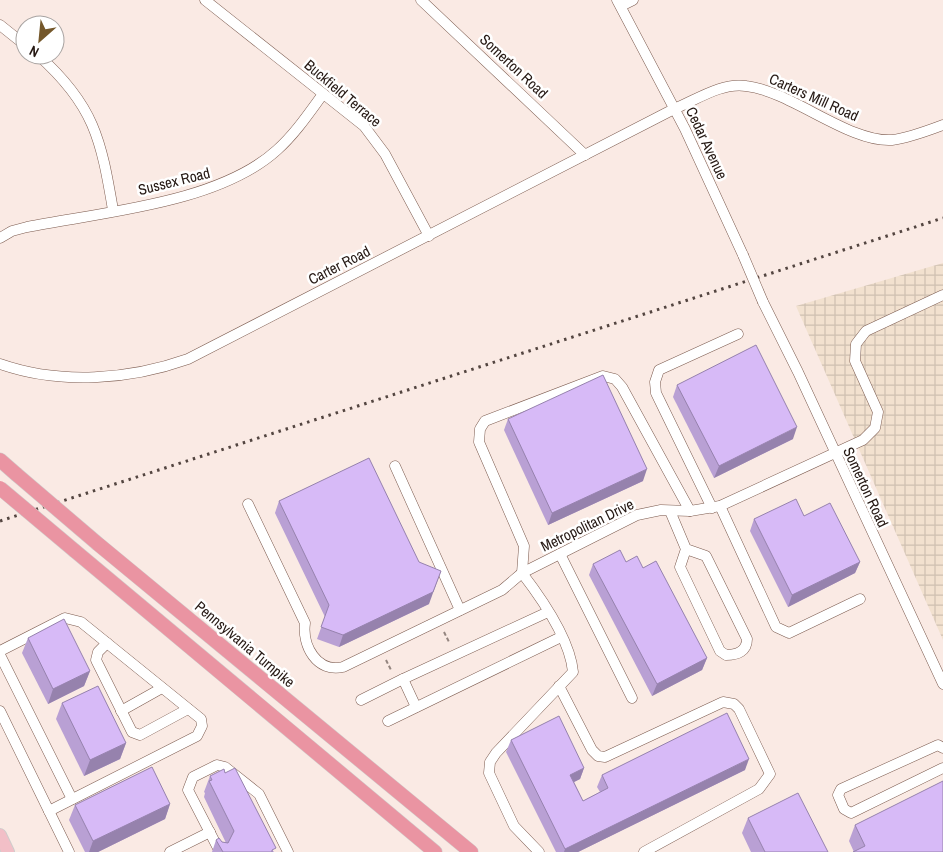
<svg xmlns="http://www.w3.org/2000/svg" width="943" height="852" font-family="'Archivo Narrow',sans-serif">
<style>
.industrial{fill:url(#industrial-grid)}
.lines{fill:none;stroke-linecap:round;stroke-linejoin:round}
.minor-casing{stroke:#7c5b4f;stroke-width:11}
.major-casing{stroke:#cfcccb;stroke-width:14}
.highway-casing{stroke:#cfcccb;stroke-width:15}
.path{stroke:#93857f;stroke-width:2;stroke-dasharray:4 2.5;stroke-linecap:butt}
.minor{stroke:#fff;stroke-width:10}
.major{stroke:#f2bfc7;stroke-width:12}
.highway{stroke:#ea94a2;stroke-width:14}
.rail{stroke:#534540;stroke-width:3;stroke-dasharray:2.5 5;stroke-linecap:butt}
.minor-bridge-casing{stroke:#7c5b4f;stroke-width:11;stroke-linecap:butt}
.highway-bridge-casing{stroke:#cfcccb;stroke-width:15;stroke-linecap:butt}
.minor-bridge{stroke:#fff;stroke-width:10}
.highway-bridge{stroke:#ea94a2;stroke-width:14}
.wall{fill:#b9a0d4}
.shaded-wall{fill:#9682ad}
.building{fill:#d7baf7;stroke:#9682ad}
.labels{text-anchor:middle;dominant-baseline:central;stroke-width:5;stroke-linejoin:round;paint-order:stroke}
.street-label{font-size:15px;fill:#251813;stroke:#fff}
</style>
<defs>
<pattern id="industrial-grid" width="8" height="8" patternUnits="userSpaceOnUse" patternTransform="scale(1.25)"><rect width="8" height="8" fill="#f2e1cf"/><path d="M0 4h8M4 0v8" fill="none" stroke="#cfc0b1"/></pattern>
</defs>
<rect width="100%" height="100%" fill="#faeae4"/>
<path class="industrial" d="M943 263V640L796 306Z"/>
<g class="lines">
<defs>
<g id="minor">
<path d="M205 0 364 126 385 154 429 236"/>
<path d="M421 0 585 155"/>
<path d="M617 0 685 129 743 255"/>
<path d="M621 6 633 0"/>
<path d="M0 25 25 45"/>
<path d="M38 55C94 105 101 139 113 210"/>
<path d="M0 238 12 231 27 227C103 212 219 203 277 150 295 134 309 113 323 94"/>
<path d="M763 302 798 372 943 684"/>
<path d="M0 364C60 385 129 380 188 359L674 109C696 100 722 82 746 86 791 91 849 143 892 140 909 138 927 131 943 125"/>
<path d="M395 466 460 610"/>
<path d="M248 504 305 623C302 646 317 673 343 667L502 590 522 573 637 515 661 510 690 511 720 506 863 440 875 428 878 412 855 361 856 344 866 331 943 295"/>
<path d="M720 506 776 627 789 633 860 599"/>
<path d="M712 508 656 393 655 382 659 370 738 334"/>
<path d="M670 511 686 549 680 567 720 651 726 655C738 655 747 651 747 639L706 556 686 549"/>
<path d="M560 554 632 698"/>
<path d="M107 643 98 652 96 660 132 732 140 735 188 709"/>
<path d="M0 651 65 618 81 622 201 719 202 726 197 736 49 811"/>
<path d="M0 655 72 799"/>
<path d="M559 686 592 750 598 756 605 757 723 702 734 704 739 709 770 774 759 789 644 852"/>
<path d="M361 700 403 679"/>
<path d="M416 707 403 679 548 612"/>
<path d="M0 711 69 852"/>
<path d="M121 711 162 688"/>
<path d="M388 721 561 637"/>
<path d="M943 748 938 745 841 789 838 795 844 809 851 813 943 768"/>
<path d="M170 852 210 832"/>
<path d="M220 852 188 790 193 777 217 765 225 767 259 794 288 852"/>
<path d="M539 852 514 826 489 773 490 762 496 753 573 672C570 639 542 599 522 573L524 546 479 442 480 429 485 421 603 376 615 379 622 387 690 511"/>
</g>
<path id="major" d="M0 835 8 852"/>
<g id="highway">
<path d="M0 460 16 474"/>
<path d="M98 544 471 852"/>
<path d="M75 551 435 852"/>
</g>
</defs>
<use href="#minor" class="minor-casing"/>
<use href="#major" class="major-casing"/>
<use href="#highway" class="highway-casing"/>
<g class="path">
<path d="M444 632 449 642"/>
<path d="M386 660 391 670"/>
</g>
<use href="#minor" class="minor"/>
<use href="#major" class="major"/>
<use href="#highway" class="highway"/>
<path class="rail" d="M0 521 943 218"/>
<defs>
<path id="minor-bridge" d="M743 255 763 302"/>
<g id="highway-bridge">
<path d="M16 474 98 544"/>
<path d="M0 488 75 551"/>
</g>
</defs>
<use href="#minor-bridge" class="minor-bridge-casing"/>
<use href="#highway-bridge" class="highway-bridge-casing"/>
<use href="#minor-bridge" class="minor-bridge"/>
<use href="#highway-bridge" class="highway-bridge"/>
</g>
<g class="wall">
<path d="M677 385 793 439 714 478 673 397Z"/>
<path d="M508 419 643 481 548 525 504 430Z"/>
<path d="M279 501 429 604 339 647 317 639 325 617 275 513Z"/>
<path d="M804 516 860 562 855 573 788 607 750 531 754 519Z"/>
<path d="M626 562 643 568 707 658 702 670 652 696 589 575 593 564Z"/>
<path d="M28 638 90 671 84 686 48 704 22 653Z"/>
<path d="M62 703 126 743 120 759 84 776 56 719Z"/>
<path d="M511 740 584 768 580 779 574 782 583 801 600 792 597 787 602 775 745 770 578 852H556L506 752Z"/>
<path d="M210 776 274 852H212L216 840 222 842 226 843 204 797 205 793 204 792Z"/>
<path d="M170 804 165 819 98 852H85L69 820 75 805Z"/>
<path d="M748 818 828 852H751L742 833Z"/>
<path d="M855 825 943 852H854L849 841Z"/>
</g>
<g class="shaded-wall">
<path d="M797 427 793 439 714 478 719 466Z"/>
<path d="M647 469 643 481 548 525 552 513Z"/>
<path d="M860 562 855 573 788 607 792 595Z"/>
<path d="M441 571 429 604 339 647 343 635Z"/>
<path d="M707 658 702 670 652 696 657 684Z"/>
<path d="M90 671 84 686 48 704 53 689Z"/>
<path d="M126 743 120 759 84 776 90 760Z"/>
<path d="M749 759 745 770 578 852H564L565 849Z"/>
<path d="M584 768 580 779 566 786 570 775Z"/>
<path d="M170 804 165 819 98 852H89L93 841Z"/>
</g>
<g class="building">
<path d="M756 345 797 427 719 466 677 385Z"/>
<path d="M603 375 647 469 552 513 508 419Z"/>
<path d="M369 458 419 562 441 571 433 592 343 635 321 627 329 605 279 501Z"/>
<path d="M796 499 804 516 830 503 860 562 792 595 754 519Z"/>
<path d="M620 550 626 562 637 556 643 568 656 561 707 658 657 684 593 564Z"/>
<path d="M64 619 90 671 53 689 28 638Z"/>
<path d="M98 686 126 743 90 760 62 703Z"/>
<path d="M727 713 749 759 565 849 511 740 559 716 584 768 570 775 583 801 608 788 602 775Z"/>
<path d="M152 767 170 804 93 841 75 805Z"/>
<path d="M235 768 276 848 272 850V852H223L216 840 219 838 222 842 228 843 234 831 209 781 212 780 210 776 224 769 225 773Z"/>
<path d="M943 781V852H853L865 846 855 825Z"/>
<path d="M798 793 828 852H765L748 818Z"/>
</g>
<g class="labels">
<g class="street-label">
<text transform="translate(514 66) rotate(43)">Somerton Road</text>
<text transform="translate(343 93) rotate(40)">Buckfield Terrace</text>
<text transform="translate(814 97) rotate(24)">Carters Mill Road</text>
<text transform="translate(707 143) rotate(65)">Cedar Avenue</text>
<text transform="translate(174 181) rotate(-14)">Sussex Road</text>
<text transform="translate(339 265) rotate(-27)">Carter Road</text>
<text transform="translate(866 487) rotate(65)">Somerton Road</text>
<text transform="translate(587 525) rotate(-26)">Metropolitan Drive</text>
<text transform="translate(245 644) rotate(40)">Pennsylvania Turnpike</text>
</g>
</g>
<g transform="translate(40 40) rotate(207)"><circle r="24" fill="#ffffff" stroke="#a8a3a1"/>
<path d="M0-4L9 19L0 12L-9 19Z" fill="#74572a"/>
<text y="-8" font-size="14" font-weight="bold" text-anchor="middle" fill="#251813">N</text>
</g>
</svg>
